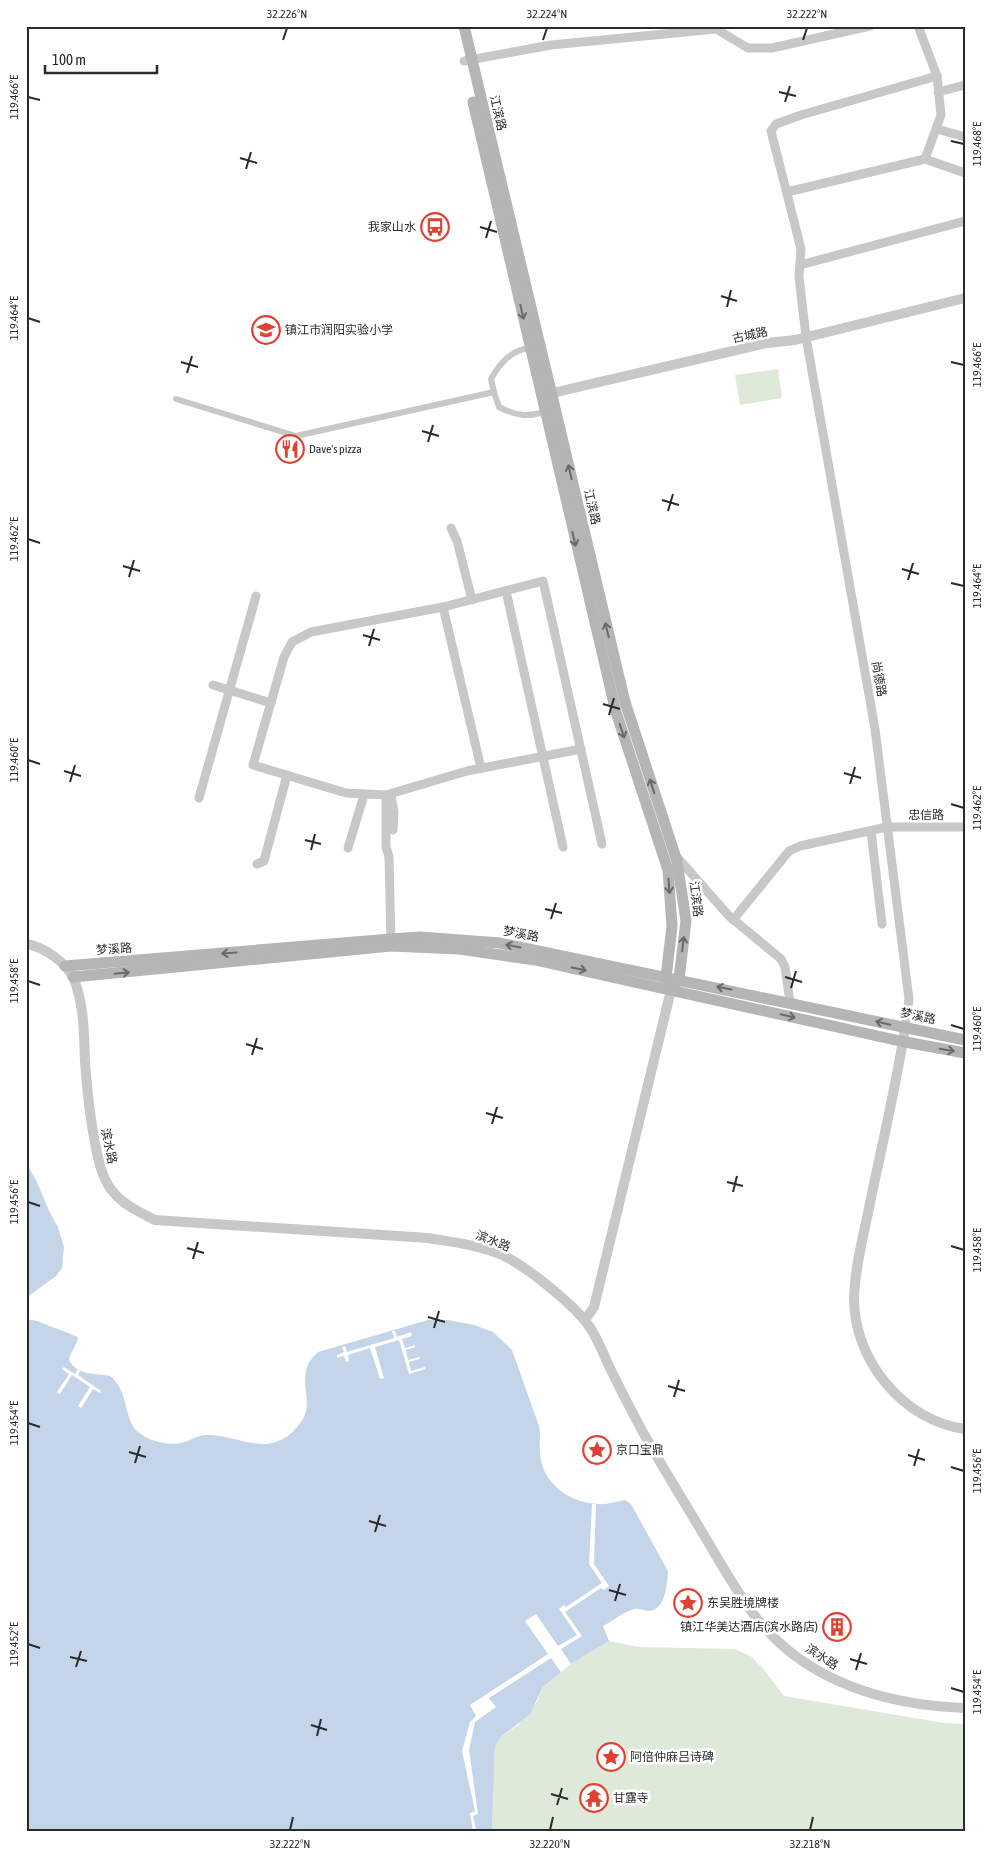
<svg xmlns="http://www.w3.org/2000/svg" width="991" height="1857" font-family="'Asap Condensed','Noto Sans SC',sans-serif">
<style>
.green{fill:#dfe9d9}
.water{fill:#c5d5e9}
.pier{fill:#fff}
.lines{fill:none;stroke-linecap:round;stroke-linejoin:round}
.pedestrian{stroke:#c8c8c8;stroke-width:6}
.minor{stroke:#c8c8c8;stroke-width:9}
.tertiary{stroke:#c8c8c8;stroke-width:10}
.secondary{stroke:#b5b5b5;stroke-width:11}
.oneway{stroke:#696969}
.ticks{fill:none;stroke:#2b2b2b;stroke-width:2}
.labels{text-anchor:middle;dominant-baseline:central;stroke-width:5;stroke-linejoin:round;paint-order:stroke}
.street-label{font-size:12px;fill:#2b2b2b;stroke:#fff}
.poi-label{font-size:12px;fill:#2b2b2b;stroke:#fff;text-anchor:start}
.neatline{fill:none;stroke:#2b2b2b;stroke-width:2}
.ticks-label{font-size:12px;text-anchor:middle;fill:#2b2b2b}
</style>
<rect width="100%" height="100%" fill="#fff"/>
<g class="green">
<path d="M778 369 782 398 740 405 735 375Z"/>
<path d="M609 1641 639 1647 735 1649 752 1657 765 1671 784 1696 944 1723 965 1724V1831H492L495 1747 501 1737 518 1725 537 1702 543 1687 571 1664Z"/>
</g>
<g class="water">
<path d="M26 1162 37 1182 49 1211 58 1227 64 1247 62 1268 56 1276 26 1298Z"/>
<path d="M26 1319 37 1321 78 1337C77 1346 70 1352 69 1360 78 1376 95 1373 110 1376 129 1390 123 1419 138 1432 149 1441 168 1446 181 1443 190 1441 197 1435 207 1435 242 1435 272 1462 301 1422 313 1406 302 1388 306 1371 307 1363 313 1357 318 1352L428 1320H448L474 1325 493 1332 512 1350 539 1426C541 1436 539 1444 540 1453 542 1484 570 1503 598 1504 607 1505 616 1501 625 1500L631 1504 668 1571C667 1583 666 1610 649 1611 644 1611 639 1608 634 1609 623 1612 613 1621 603 1626L609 1641 571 1664 543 1687 530 1714 501 1737 495 1747 492 1831H26Z"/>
</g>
<g class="pier">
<path d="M392 1331H395L397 1337 411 1332 412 1336 402 1339 405 1348 415 1345V1347L406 1350 408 1360 419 1357 420 1359 409 1362 411 1371 425 1367V1369L409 1374 399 1340 375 1347 384 1378 380 1379 370 1348 348 1355 349 1361 346 1362 344 1356 337 1358V1355L344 1352 342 1347 345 1346 347 1352 394 1338Z"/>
<path d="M64 1367 75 1374 78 1369 80 1371 78 1375 101 1391 100 1393 93 1389 81 1408 78 1406 90 1387 72 1375 60 1394 57 1392 69 1374 62 1369Z"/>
<path d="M592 1504H596L594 1564 609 1586 604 1590 601 1588 565 1612 582 1636 561 1649 571 1664 561 1672 551 1658 489 1698 496 1707 475 1722 469 1750 478 1814 473 1816 476 1831H473L470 1813 475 1811 462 1751 470 1722 476 1716 470 1705 548 1654 525 1621 536 1614 558 1646 577 1635 559 1609 564 1605 566 1607 602 1583 589 1564Z"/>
</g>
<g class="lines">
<g class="pedestrian">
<path d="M494 392 491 379C500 363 511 350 530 348"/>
<path d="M176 399 296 436 494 392 499 407C516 416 528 417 545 412"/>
</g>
<g class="minor">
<path d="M918 26 937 76 941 115 925 159"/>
<path d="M464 61 551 45 716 29 748 48H772L870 26"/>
<path d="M938 92 965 85"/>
<path d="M937 129 965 137"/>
<path d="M787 192 925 159 965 173"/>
<path d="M800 265 965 221"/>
<path d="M451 528 457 541 472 600"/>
<path d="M506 591 563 847"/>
<path d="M443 607 311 632 292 642 284 657 253 765 346 793 386 795 467 771 581 749"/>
<path d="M213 685 271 703"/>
<path d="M481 768 443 607 543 581 602 844"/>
<path d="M386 795V847L389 857 391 944"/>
<path d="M391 795 394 812 393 830"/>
<path d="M199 798 256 596"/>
<path d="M871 831 882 924"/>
<path d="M348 848 364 795"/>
<path d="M676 856 729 916 781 959 785 967 790 1002"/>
<path d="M257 864 264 861 287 775"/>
<path d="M733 920 789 851 800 846 887 827H965"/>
<path d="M905 1028 909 999 875 729 806 337 799 277 801 249 771 131 776 124 801 115 937 76"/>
</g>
<g class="tertiary">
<path d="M544 395 767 343 795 340 965 298"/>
<path d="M26 944C43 946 67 963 74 979 84 1005 84 1033 85 1061 87 1090 90 1119 96 1148 99 1163 103 1181 114 1193 124 1205 141 1213 155 1220L428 1238C453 1242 479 1245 502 1255 526 1266 569 1301 586 1322 596 1334 602 1351 609 1366 618 1385 628 1404 638 1423 658 1461 681 1496 702 1532 719 1560 735 1590 755 1616 805 1682 886 1705 965 1708"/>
<path d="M905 1028C896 1087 882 1145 870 1203 864 1234 855 1266 854 1297 853 1359 903 1421 965 1429"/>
<path d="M585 1320 594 1307 671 990"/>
</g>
<g class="secondary">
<path d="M464 26 625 702 677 861 686 921 679 979 671 990"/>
<path d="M473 102 616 712 668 870 672 926 666 977 671 990"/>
<path d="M65 966 391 939 420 937 500 943 965 1040"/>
<path d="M73 977 391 946 459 949 535 960 900 1041 965 1053"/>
</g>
</g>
<defs><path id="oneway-shaft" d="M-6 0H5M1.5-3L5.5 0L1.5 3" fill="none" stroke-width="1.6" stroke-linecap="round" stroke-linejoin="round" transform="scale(1.25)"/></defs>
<g class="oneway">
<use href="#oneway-shaft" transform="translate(522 312) rotate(77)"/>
<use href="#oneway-shaft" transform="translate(570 472) rotate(-103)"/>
<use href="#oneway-shaft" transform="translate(574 539) rotate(77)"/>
<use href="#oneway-shaft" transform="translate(607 630) rotate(-104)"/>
<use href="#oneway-shaft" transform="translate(622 731) rotate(72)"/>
<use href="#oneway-shaft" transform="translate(652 786) rotate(-108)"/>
<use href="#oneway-shaft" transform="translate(669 886) rotate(86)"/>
<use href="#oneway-shaft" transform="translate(683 944) rotate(-83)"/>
<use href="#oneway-shaft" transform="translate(513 946) rotate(-168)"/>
<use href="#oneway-shaft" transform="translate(229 953) rotate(176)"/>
<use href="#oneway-shaft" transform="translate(579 969) rotate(12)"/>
<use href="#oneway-shaft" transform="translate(122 973) rotate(-5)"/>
<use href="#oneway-shaft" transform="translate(724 988) rotate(-168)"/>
<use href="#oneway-shaft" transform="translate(788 1016) rotate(13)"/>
<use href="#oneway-shaft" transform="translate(883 1023) rotate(-167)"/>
<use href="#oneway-shaft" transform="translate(947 1050) rotate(10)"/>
</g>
<path class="ticks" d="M283 40 287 28M543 40 547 28M803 40 807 28M779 92 796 96M28 97 40 100M785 102 790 86M951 141 964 144M240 158 257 163M246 169 251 152M480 227 497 232M486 238 491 221M721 296 737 301M727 307 731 290M28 318 40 322M181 362 198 367M951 362 964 365M187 373 192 356M422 431 439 436M428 442 433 425M662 500 679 505M668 511 673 494M28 539 40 543M123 566 140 571M902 569 919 574M129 577 134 560M908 580 913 563M951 583 964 586M363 635 380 640M369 646 374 629M603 704 620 709M609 715 614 698M28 760 40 764M64 771 81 776M844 773 861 778M70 782 75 765M850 784 855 767M951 804 964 808M305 840 321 844M311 850 315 834M545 909 562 913M551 919 556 903M785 977 802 982M28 981 40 985M791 988 796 971M951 1025 964 1029M246 1044 263 1049M252 1055 257 1038M486 1113 503 1118M492 1124 497 1107M727 1182 743 1186M733 1192 737 1176M28 1202 40 1206M951 1246 964 1250M187 1248 204 1253M193 1259 198 1242M428 1317 445 1322M434 1328 439 1311M668 1386 685 1391M674 1397 679 1380M28 1423 40 1427M129 1452 146 1457M908 1455 925 1460M135 1463 140 1446M914 1466 919 1449M951 1467 964 1471M369 1521 386 1526M375 1532 380 1515M609 1590 626 1595M615 1601 620 1584M28 1644 40 1648M70 1657 87 1661M850 1659 867 1664M76 1667 81 1651M856 1670 861 1653M951 1688 964 1692M311 1725 327 1730M317 1736 321 1719M551 1794 568 1799M557 1805 562 1788M290 1830 293 1817M550 1830 553 1817M810 1830 813 1817"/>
<defs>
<symbol id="bus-ring" viewBox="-11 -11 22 22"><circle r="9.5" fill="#fff" stroke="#de4232" stroke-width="1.5"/><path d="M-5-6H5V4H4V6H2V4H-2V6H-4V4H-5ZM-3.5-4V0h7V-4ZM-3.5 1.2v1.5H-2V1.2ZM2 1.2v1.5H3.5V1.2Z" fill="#de4232"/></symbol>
<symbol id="school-ring" viewBox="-11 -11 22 22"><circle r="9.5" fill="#fff" stroke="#de4232" stroke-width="1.5"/><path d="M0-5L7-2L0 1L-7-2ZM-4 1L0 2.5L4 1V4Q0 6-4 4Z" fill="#de4232"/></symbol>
<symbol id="restaurant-ring" viewBox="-11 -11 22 22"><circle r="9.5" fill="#fff" stroke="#de4232" stroke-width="1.5"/><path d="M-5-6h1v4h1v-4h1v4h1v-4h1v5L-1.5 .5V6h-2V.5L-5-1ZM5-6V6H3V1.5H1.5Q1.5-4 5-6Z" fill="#de4232"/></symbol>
<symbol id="sight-ring" viewBox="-11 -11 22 22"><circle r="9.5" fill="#fff" stroke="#de4232" stroke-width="1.5"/><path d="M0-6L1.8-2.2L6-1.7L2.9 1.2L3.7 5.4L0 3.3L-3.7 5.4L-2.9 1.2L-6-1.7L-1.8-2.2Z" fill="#de4232"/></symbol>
<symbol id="building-ring" viewBox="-11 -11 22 22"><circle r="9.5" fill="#fff" stroke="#de4232" stroke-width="1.5"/><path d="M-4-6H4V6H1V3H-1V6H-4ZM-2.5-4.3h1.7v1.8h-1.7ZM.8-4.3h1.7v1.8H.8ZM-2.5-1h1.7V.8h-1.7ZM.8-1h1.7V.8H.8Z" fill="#de4232"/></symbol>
<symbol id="temple-ring" viewBox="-11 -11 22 22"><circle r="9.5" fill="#fff" stroke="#de4232" stroke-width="1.5"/><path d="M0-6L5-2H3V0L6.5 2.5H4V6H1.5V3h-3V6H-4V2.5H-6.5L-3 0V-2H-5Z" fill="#de4232"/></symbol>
</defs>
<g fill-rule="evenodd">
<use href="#bus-ring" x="419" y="211" width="32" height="32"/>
<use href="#school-ring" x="250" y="314" width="32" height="32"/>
<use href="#restaurant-ring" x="274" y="433" width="32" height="32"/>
<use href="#sight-ring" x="581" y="1434" width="32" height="32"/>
<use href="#sight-ring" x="672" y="1587" width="32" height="32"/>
<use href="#building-ring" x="821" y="1611" width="32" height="32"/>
<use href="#sight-ring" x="595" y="1741" width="32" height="32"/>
<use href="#temple-ring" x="578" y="1782" width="32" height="32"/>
</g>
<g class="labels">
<g class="street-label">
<text transform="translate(498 113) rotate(77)">江滨路</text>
<text transform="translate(750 335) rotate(-12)">古城路</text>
<text transform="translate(592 507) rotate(77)">江滨路</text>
<text transform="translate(879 679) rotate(80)">尚德路</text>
<text x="926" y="815">忠信路</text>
<text transform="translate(696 899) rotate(83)">江滨路</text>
<text transform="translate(521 934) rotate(11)">梦溪路</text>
<text transform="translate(114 949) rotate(-4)">梦溪路</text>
<text transform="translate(918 1016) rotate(12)">梦溪路</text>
<text transform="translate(109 1146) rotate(78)">滨水路</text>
<text transform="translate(493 1241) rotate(21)">滨水路</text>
<text transform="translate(822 1657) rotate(33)">滨水路</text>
</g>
<g class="poi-label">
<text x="416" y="227" text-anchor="end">我家山水</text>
<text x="285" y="330">镇江市润阳实验小学</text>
<text x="309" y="449">Dave's pizza</text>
<text x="616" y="1450">京口宝鼎</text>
<text x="707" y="1603">东吴胜境牌楼</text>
<text x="818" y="1627" text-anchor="end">镇江华美达酒店(滨水路店)</text>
<text x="630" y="1757">阿倍仲麻吕诗碑</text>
<text x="613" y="1798">甘露寺</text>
</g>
</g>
<rect width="991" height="1857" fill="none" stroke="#ffffff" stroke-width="55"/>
<path d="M45 65v8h112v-8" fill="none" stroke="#2b2b2b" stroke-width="2.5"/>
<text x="52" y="65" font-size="15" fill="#2b2b2b" stroke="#ffffff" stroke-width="4" paint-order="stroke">100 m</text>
<rect x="28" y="28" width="936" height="1802" class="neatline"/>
<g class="ticks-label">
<text x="287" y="18">32.226°N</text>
<text x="547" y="18">32.224°N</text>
<text x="807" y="18">32.222°N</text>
<text transform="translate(14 97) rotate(-90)" y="4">119.466°E</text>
<text transform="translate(977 144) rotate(-90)" y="4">119.468°E</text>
<text transform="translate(14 318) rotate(-90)" y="4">119.464°E</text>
<text transform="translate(977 365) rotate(-90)" y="4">119.466°E</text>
<text transform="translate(14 539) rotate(-90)" y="4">119.462°E</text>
<text transform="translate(977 586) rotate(-90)" y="4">119.464°E</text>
<text transform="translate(14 760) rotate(-90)" y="4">119.460°E</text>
<text transform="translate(977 808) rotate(-90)" y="4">119.462°E</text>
<text transform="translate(14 981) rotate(-90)" y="4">119.458°E</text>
<text transform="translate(977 1029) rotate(-90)" y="4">119.460°E</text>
<text transform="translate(14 1202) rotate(-90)" y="4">119.456°E</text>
<text transform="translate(977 1250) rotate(-90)" y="4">119.458°E</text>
<text transform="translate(14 1423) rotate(-90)" y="4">119.454°E</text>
<text transform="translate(977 1471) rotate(-90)" y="4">119.456°E</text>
<text transform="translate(14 1644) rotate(-90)" y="4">119.452°E</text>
<text transform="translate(977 1692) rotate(-90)" y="4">119.454°E</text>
<text x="290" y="1848">32.222°N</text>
<text x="550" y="1848">32.220°N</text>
<text x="810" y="1848">32.218°N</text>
</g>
</svg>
